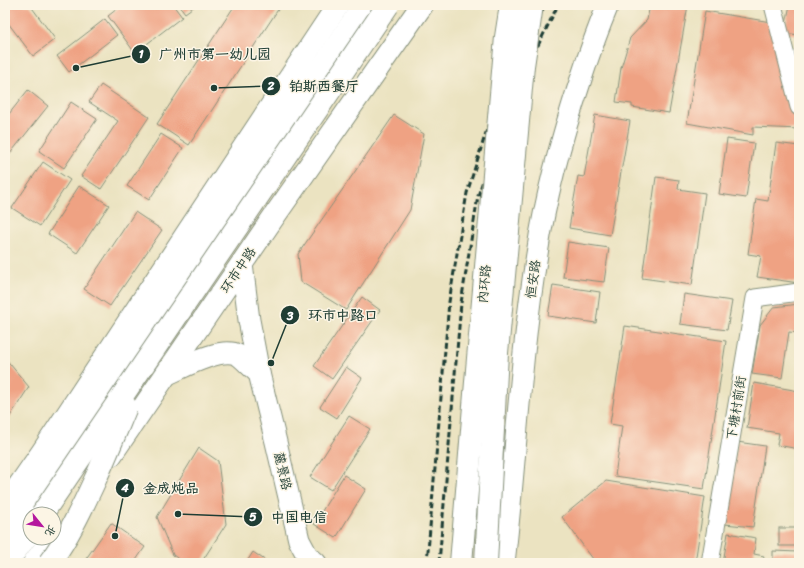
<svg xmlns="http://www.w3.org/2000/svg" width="804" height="568" font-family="Sriracha,'LXGW WenKai TC',sans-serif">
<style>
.building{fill:#efa283}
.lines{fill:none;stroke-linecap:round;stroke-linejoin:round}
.minor-casing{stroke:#85907a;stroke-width:19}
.tertiary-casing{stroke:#85907a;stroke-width:23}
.trunk-casing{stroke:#85907a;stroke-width:24}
.minor{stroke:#fff;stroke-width:17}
.tertiary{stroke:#fff;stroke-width:21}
.trunk{stroke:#fff;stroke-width:22}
.rail{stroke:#1f3d34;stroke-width:3;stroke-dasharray:6 3;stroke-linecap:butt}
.trunk-bridge-casing{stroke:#85907a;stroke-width:24;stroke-linecap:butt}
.trunk-bridge{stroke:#fff;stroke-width:22}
.labels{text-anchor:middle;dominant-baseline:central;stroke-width:3;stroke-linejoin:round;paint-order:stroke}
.street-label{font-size:13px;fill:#1f3d34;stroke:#fcf5e5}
.leader{fill:none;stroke:#1f3d34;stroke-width:1.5}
.callout-dot{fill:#1f3d34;stroke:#fcf5e5;stroke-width:1.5}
.mark-label{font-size:12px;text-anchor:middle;font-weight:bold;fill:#fff}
.callout-label{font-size:14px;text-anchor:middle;font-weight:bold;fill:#1f3d34;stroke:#fcf5e5;stroke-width:3;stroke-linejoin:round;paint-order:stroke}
</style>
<rect width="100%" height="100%" fill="#fcf5e5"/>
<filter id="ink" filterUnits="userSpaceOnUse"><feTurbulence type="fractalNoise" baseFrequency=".025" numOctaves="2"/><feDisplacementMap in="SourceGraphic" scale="8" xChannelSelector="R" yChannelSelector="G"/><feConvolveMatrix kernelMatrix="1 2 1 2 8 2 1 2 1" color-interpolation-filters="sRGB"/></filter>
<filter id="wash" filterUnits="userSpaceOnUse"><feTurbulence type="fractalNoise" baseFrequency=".012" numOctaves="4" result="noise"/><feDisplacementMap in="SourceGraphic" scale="16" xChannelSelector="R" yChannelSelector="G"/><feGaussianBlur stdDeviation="0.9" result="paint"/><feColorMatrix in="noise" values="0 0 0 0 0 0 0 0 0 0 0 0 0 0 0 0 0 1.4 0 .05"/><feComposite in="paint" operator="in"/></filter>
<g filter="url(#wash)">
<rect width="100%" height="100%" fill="#ebe3c1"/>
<g id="blocks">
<g class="building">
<path d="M5 5H30L55 39 33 56 5 19Z"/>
<path d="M122 5H173L182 17 135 53 108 16Z"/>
<path d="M179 5H196L185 13Z"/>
<path d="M235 5H281L189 145 157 124Z"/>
<path d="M650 5H688L669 113 632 107V104L616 102 621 68 630 38 647 20Z"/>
<path d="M790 5H799V35L784 33Z"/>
<path d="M705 11 771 22 799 129 753 127V135L687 123Z"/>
<path d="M105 19 117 35 69 72 57 56Z"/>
<path d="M101 85 149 117 101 189 81 176 118 121 89 102Z"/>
<path d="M28 90 48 106 5 160V119Z"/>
<path d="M71 102 97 119 64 168 39 151Z"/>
<path d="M394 115 424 134 410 210 346 310 301 282 298 254Z"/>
<path d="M595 115 630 121 610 235 569 228 578 176 584 177Z"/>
<path d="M161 134 183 148 149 200 127 186Z"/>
<path d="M727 139 754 143 746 198 719 194Z"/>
<path d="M776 143 799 146V283L757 277 761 256 748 254 756 199 768 201Z"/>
<path d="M43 162 70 180 40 226 12 208Z"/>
<path d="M656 177 679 180 678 189 705 193 692 285 642 278Z"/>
<path d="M79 186 109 205 77 253 48 234Z"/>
<path d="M135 212 162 230 110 306 84 289Z"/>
<path d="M568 242 609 248 604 282 563 277Z"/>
<path d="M553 285 600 292 596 323 548 316Z"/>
<path d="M684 294 732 301 727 330 680 324Z"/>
<path d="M362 297 380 310 332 379 314 366Z"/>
<path d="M799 304V333L789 332 782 378 752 374 760 325 774 307Z"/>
<path d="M625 326 726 341 704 489 615 476 622 426 610 424Z"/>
<path d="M5 358 29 387 5 424Z"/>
<path d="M346 367 362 378 337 418 320 407Z"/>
<path d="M754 383 799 391V449L777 445 779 433 747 428Z"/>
<path d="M349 416 370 429 331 490 310 477Z"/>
<path d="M737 442 765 446 753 527 725 524Z"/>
<path d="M199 448 218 461 226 524 201 563H184L173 555 157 517Z"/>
<path d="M344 475 366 489 336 538 314 524Z"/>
<path d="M606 481 705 497 695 563H596L562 517Z"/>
<path d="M111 523 145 547 134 563H83Z"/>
<rect x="779" y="528" width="19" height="18"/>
<path d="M728 533 756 538 754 554 764 556 763 563H723Z"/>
<path d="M773 551 798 552V561L773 560Z"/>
<path d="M253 552 269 563H246Z"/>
</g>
</g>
</g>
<g filter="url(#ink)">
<use href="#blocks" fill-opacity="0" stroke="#85907a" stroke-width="1"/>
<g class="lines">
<defs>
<g id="minor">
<path d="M773 5 799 107"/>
<path d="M710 563 755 298 799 292"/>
</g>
<g id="tertiary">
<path d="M242 264 249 320 259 373 276 442 299 540 307 555 316 563"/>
<path d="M168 374C184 367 221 346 238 355 243 358 253 369 259 373"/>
<path d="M504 563C516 460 520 356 537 254 546 194 562 136 581 79 589 54 598 29 608 5"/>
</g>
<g id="trunk">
<path d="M111 455 273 218 422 5"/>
<path d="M5 506 43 451 338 5"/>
<path d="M5 536 49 475 216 226 364 5"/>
<path d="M6 563 30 532"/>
<path d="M34 563 53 538"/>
</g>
</defs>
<use href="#minor" class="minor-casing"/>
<use href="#tertiary" class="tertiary-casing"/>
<use href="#trunk" class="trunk-casing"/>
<use href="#minor" class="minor"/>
<use href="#tertiary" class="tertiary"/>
<use href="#trunk" class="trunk"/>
<g class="rail">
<path d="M427 563 449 302 467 193 494 107 545 5"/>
<path d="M439 563 461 303 478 196 505 112 558 5"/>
</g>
<defs>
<g id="trunk-bridge">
<path d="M42 514 388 5"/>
<path d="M49 563C68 538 82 508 95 480 106 456 116 431 126 407"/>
<path d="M461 563 477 370 506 37 511 5"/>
<path d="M486 563 497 353 523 66 532 5"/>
</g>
</defs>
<use href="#trunk-bridge" class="trunk-bridge-casing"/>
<use href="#trunk-bridge" class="trunk-bridge"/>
</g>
</g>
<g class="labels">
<g class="street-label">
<text transform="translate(238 270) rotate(-56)">环市中路</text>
<text transform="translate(533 279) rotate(-82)">恒安路</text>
<text transform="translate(484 284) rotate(-85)">内环路</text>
<text transform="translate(736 408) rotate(-81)">下塘村前街</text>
<text transform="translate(283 471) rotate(77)">麓景路</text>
</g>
</g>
<path class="leader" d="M76 68L141 54M214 88L271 86M271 363L290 315M115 536L125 488M178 514L253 517"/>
<g class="callout-dot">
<circle cx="76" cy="68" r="4"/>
<circle cx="214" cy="88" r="4"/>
<circle cx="271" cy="363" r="4"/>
<circle cx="115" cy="536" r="4"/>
<circle cx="178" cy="514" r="4"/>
<circle cx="141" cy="54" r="10"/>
<circle cx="271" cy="86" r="10"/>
<circle cx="290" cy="315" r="10"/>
<circle cx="125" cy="488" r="10"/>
<circle cx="253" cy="517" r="10"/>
</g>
<g class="mark-label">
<text x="141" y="58">1</text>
<text x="271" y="90">2</text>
<text x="290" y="320">3</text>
<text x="125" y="492">4</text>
<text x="253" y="521">5</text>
</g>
<g class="callout-label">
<text x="215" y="59">广州市第一幼儿园</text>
<text x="324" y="91">铂斯西餐厅</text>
<text x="343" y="320">环市中路口</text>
<text x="171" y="493">金成炖品</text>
<text x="299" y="522">中国电信</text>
</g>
<rect width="804" height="568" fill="none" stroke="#fcf5e5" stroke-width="20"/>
<g transform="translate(42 526) rotate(120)"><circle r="19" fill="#fcf5e5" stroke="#a4ab9e"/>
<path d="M0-3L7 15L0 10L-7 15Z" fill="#b5179e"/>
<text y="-6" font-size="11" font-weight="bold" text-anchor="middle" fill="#1f3d34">北</text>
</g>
</svg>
